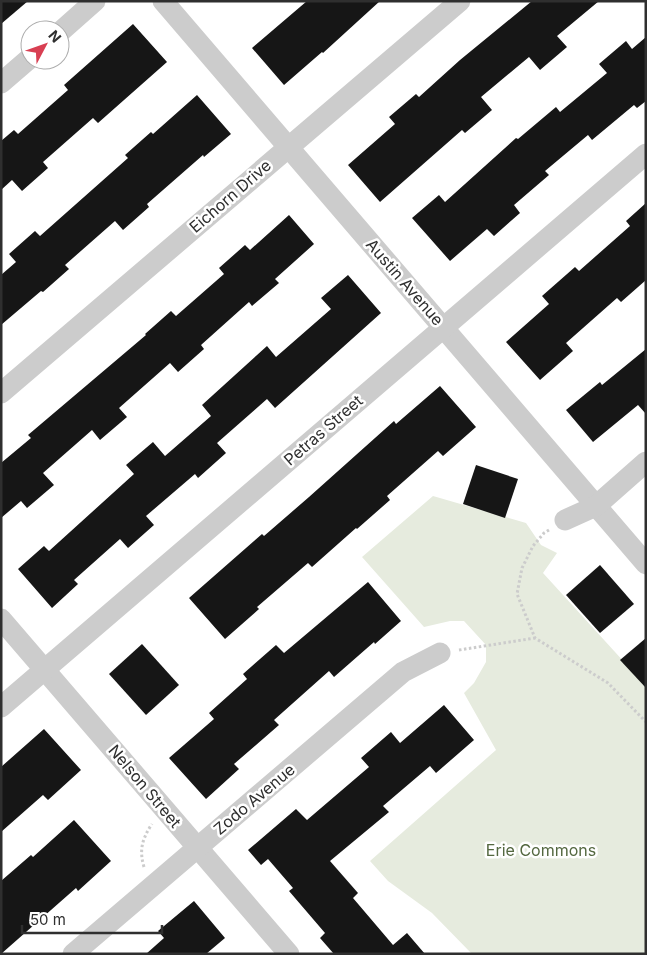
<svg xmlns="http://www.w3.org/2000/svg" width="647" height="955" font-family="Inter,sans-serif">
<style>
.green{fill:#e6ebde}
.building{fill:#161616}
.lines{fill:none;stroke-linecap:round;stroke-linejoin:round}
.path{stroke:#ccc;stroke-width:3;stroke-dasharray:2.5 2.5;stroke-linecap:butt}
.street{stroke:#ccc;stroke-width:21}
.labels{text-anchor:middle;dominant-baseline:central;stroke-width:5;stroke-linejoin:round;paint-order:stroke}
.street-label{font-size:16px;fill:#2f2f2f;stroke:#fff}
.park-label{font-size:16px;fill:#546840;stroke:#fff}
</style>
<rect width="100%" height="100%" fill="#fff"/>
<path class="green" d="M433 496 526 523 541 545 557 553 543 573 646 686V954H472L432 913 388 881 370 861 496 750 464 693 474 683 486 662V645L464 621H450L424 627 362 557Z"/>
<g class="building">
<path d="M1 1H28L1 24Z"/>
<path d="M307 1H380L323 53 322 52 284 85 252 48Z"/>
<path d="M532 1H599L557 36 567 47 540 70 529 57 481 97 492 110 465 133 462 130 380 202 348 165 395 124 389 117 416 94 419 97 460 60Z"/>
<path d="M133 24 167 62 98 123 93 118 43 162 48 168 22 191 12 180 1 190V141L14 130 18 134 68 90 64 85Z"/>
<path d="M646 37V101L637 108 634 105 592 140 588 135 545 171 549 175 514 205 520 213 494 236 487 229 450 261 412 218 439 195 445 202 516 138 518 139 556 107 560 112 607 73 599 64 626 41 632 49Z"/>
<path d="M197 95 231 134 204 157 203 155 147 204 149 207 123 230 115 221 65 265 69 269 43 292 41 291 1 325V275L16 262 9 254 35 231 40 236 128 158 125 155 151 132 153 134Z"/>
<path d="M646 203V280L621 302 617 298 566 343 573 351 540 380 506 342 549 304 542 296 575 267 579 271 630 226 626 221Z"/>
<path d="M289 215 314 244 275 279 279 283 252 306 249 302 201 345 204 349 178 372 170 363 119 408 127 417 100 440 92 430 43 473 54 485 27 508 21 501 1 518V463L31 438 28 435 146 335 145 334 171 311 176 316 224 274 219 268 245 245 250 250Z"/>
<path d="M348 275 381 313 275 408 267 399 217 443 226 453 198 478 195 474 146 516 154 525 128 548 120 539 74 580 78 584 52 608 18 569 44 546 49 551 134 474 126 465 153 442 165 456 211 416 202 405 267 346 276 357 331 309 321 298Z"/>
<path d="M646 349V414L638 405 593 442 566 410 600 382 602 385Z"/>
<path d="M440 386 476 427 443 456 438 451 387 496 390 500 357 529 356 528 312 567 308 563 257 607 259 609 225 639 189 598 262 534 264 536 309 497 394 421 396 424Z"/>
<path d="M476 465 518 479 505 518 463 504Z"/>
<path d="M600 565 634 604 600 633 566 595Z"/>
<path d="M368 582 401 621 375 644 374 642 334 677 329 671 274 720 279 725 234 764 239 769 206 799 169 758 214 719 209 713 247 679 243 674 276 645 284 653Z"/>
<path d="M646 638V688L620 660Z"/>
<path d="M142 644 179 685 146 715 109 674Z"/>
<path d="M444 705 474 740 436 773 430 766 383 806 389 812 330 861 358 893 353 898 393 945 407 933 425 954H334L320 938 325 933 289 891 293 888 268 859 261 865 248 850 296 809 307 820 369 767 361 758 391 732 400 743Z"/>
<path d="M44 729 81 770 48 800 43 795 1 832V767Z"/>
<path d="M74 820 111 861 78 891 76 888 1 954V881L31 855 33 857Z"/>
<path d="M194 901 225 938 206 954H146L164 938 158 931Z"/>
</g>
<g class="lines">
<g class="path">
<path d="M549 530 544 533 533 546 522 568 517 594 535 638 608 683 646 722"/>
<path d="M459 650 535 638"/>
<path d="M144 867C139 850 142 839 152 824"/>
</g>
<g class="street">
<path d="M163 1 646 564"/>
<path d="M60 32 95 1"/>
<path d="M1 83 30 58"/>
<path d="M1 393 460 1"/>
<path d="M565 520 596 506 646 462"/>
<path d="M1 619 289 954"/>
<path d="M1 707 646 154"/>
<path d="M73 954 403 672 440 653"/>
</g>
</g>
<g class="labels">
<g class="street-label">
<text transform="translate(230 196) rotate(-41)">Eichorn Drive</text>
<text transform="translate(405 282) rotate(49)">Austin Avenue</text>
<text transform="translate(323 430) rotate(-41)">Petras Street</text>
<text transform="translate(145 786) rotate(50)">Nelson Street</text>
<text transform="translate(254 799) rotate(-40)">Zodo Avenue</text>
</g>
<g class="park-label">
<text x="541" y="850">Erie Commons</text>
</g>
</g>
<rect width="647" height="955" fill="none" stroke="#2f2f2f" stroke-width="5"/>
<g transform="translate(45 45) rotate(49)"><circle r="24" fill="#ffffff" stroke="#acacac"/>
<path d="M0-4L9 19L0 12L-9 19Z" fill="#d83f52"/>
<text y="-8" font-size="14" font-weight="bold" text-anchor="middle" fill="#2f2f2f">N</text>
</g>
<path d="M22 925v8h140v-8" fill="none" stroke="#2f2f2f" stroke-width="2.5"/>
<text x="30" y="925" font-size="15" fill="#2f2f2f" stroke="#ffffff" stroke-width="4" paint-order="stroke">50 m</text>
</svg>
